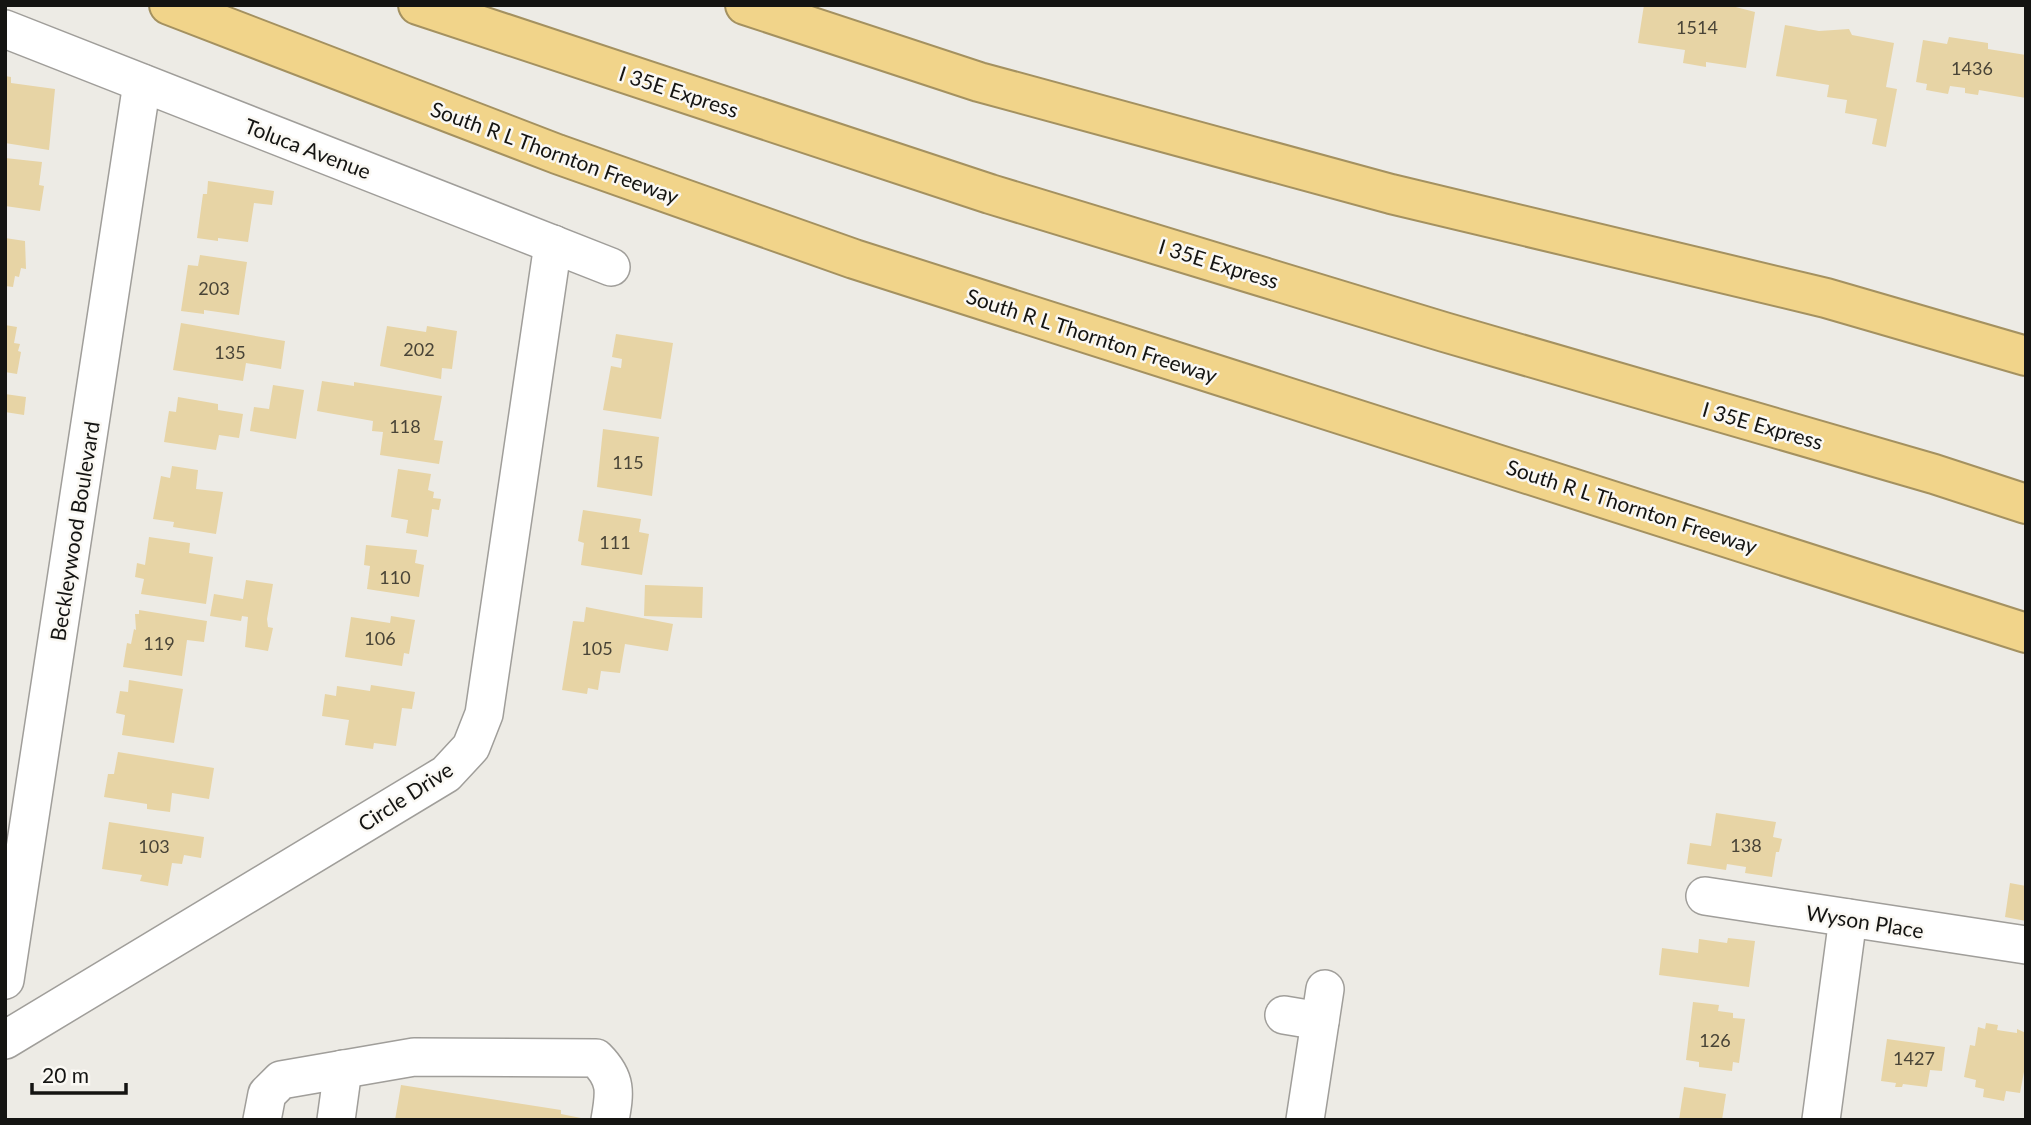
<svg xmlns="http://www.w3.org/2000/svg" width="2031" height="1125" font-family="Lato,sans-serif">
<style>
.building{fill:#e7d4a5}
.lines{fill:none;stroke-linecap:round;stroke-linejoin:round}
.minor-casing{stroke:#a09e9a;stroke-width:40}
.highway-casing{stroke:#a49160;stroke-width:42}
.minor{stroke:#fff;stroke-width:37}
.highway{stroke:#f1d48a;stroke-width:38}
.labels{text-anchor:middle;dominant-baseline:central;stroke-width:5;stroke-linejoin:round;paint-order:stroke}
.number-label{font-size:18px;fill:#494437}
.street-label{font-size:21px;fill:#141412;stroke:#faf8f3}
</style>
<rect width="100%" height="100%" fill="#edebe5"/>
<g class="building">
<path d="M1644 5H1728L1755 12 1746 68 1706 62V67L1683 63 1685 50 1638 43Z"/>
<path d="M1785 25 1819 31 1849 29 1852 35 1894 43 1886 87 1897 89 1886 147 1872 144 1877 119 1845 113 1847 100 1827 97 1829 85 1776 76Z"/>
<path d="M1949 37 1988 43V49L2026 55V98L1979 90 1978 95 1965 93V88L1950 86 1948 94 1926 90 1927 84 1916 82 1923 40 1947 44Z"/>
<path d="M5 76 11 77V83L55 89 49 150 5 143Z"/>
<path d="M5 158 42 162 39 185 44 186 40 211 5 206Z"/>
<path d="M208 181 274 191 272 205 254 203 248 242 218 238V241L197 238 203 194H207Z"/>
<path d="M5 238 25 241 26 269 21 268 19 277 15 276 13 287 5 286Z"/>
<path d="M200 255 247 262 239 315 204 310V314L181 311 188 265 198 266Z"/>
<path d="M181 323 285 341 281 369 246 363 243 381 173 370Z"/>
<path d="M5 325 17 327 14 343 20 344 18 351 21 352 17 374 5 372Z"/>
<path d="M387 326 426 332 427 326 457 331 452 369 442 368 441 379 380 366Z"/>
<path d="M616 334 673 343 661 419 603 410 611 366 621 368 622 359 612 357Z"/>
<path d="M322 381 354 386V382L442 396 434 440 443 441 439 464 380 455 383 432 372 431 373 421 317 411Z"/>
<path d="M273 385 304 390 296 439 250 431 254 407 269 409Z"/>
<path d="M5 394 26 397 24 415 5 412Z"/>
<path d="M178 397 218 404V410L243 414 239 438 219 435 216 450 164 442 169 411 176 412Z"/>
<path d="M603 429 659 437 652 496 597 487Z"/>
<path d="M172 466 198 470 196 489 223 492 216 534 173 527 174 522 153 519 161 476 170 478Z"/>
<path d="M398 469 431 474 428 490 434 492 433 498 441 499 439 510 432 509 428 537 406 533 408 520 391 517Z"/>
<path d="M583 510 641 519 639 532 649 534 642 575 581 565 584 543 578 541Z"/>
<path d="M149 537 190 543 189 553 213 557 206 604 141 594 144 579 135 577 137 563 145 565Z"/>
<path d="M366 545 417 550 415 563 424 565 419 597 367 589 370 566 364 565Z"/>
<path d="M246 580 273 584 267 619 268 627 273 628 268 651 245 647 248 617 242 616 241 621 210 616 214 594 243 599Z"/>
<path d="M645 585 703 587 702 618 644 616Z"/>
<path d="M586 607 673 624 668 651 625 644 620 673 601 671 598 690 588 688 587 694 562 690 573 621 584 622Z"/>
<path d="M139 610 207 621 204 642 187 640 182 676 123 667 127 643 131 644 134 629 136 630 135 614H139Z"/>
<path d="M391 616 415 620 409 654 404 653 402 666 345 657 351 617 390 623Z"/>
<path d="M129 680 183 689 174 743 122 735 125 715 116 713 120 691 128 692Z"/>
<path d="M371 685 415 692 412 709 402 708 396 746 374 743 373 749 345 745 349 720 322 716 325 694 336 696 337 686 370 691Z"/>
<path d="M118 752 214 768 209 799 172 793 170 812 147 809V804L104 797 108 774H114Z"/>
<path d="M1716 813 1776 822 1773 837 1782 839 1779 852H1776L1772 877 1745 873 1746 867 1727 864 1726 870 1687 864 1690 843 1711 846Z"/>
<path d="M109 822 204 837 201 858 184 855 182 864 172 863 168 886 140 881 142 875 102 869Z"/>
<path d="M2010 883 2026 886V921L2005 917Z"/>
<path d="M1728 938 1755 941 1749 987 1659 975 1662 948 1698 953 1699 939 1727 943Z"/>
<path d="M1693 1002 1719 1005 1718 1011 1733 1013V1018L1745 1019 1739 1063 1733 1062 1732 1071 1699 1067V1062L1686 1060Z"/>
<path d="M1986 1023 1998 1025 1997 1030 2017 1033V1029L2026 1033V1061L2020 1093 2006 1091 2004 1101 1983 1097 1984 1089 1975 1087 1976 1080 1964 1077 1970 1045 1975 1046 1978 1027 1985 1029Z"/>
<path d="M1887 1039 1945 1047 1942 1071 1930 1070 1927 1087 1903 1084 1902 1087H1895L1896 1083 1881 1081Z"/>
<path d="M401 1085 561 1110V1114L591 1120H395Z"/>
<path d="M1684 1087 1726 1094 1722 1120H1679Z"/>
</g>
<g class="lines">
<defs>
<g id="minor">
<path d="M5 29 611 267"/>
<path d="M1705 896 2026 945"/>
<path d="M5 980 142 83"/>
<path d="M1284 1015 1320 1021"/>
<path d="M5 1040 446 774 471 747 484 714 553 244"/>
<path d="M262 1120 267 1094 281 1080 414 1057 596 1058C617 1079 615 1092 610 1120"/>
<path d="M336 1120 343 1069"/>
<path d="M1305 1120 1325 989"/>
<path d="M1821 1120 1848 918"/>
</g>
<g id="highway">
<path d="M169 5 557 154 854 259 2026 633"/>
<path d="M418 5 990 194 1444 332 1934 474 2026 504"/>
<path d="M745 5 979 82 1391 194 1826 298 2026 356"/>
</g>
</defs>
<use href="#minor" class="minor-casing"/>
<use href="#highway" class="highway-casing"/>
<use href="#minor" class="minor"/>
<use href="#highway" class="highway"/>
</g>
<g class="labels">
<g class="number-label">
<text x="1697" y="27">1514</text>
<text x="1972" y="68">1436</text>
<text x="214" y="288">203</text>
<text x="419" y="349">202</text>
<text x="230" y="352">135</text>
<text x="405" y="426">118</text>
<text x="628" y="462">115</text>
<text x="615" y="542">111</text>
<text x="395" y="577">110</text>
<text x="380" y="638">106</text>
<text x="159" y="643">119</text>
<text x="597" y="648">105</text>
<text x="1746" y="845">138</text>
<text x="154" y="846">103</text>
<text x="1715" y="1040">126</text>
<text x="1914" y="1058">1427</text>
</g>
<g class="street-label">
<text transform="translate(679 91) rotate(18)">I 35E Express</text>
<text transform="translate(308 148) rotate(21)">Toluca Avenue</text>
<text transform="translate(555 152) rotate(20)">South R L Thornton Freeway</text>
<text transform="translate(1219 263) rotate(17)">I 35E Express</text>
<text transform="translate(1092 335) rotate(18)">South R L Thornton Freeway</text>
<text transform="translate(1763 425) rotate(16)">I 35E Express</text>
<text transform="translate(1632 506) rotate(18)">South R L Thornton Freeway</text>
<text transform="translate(74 531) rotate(-81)">Beckleywood Boulevard</text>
<text transform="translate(405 796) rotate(-33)">Circle Drive</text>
<text transform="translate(1865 921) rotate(9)">Wyson Place</text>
</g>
</g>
<rect width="2031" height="1125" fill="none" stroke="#141412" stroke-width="14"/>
<path d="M32 1083v10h94v-10" fill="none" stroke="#141412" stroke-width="3.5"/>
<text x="42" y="1083" font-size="21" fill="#141412" stroke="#faf8f3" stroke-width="5" paint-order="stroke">20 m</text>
</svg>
